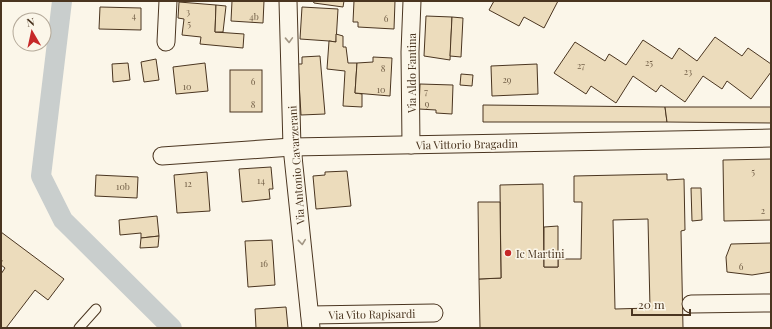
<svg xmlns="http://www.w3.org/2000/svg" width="772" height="329" font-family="'Playfair Display',serif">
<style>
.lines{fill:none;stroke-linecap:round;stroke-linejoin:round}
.canal{stroke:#c9cecd;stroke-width:20}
.building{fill:#ecdcbc;stroke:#4a3520;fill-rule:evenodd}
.lane-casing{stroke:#4a3520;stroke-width:11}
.street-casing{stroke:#4a3520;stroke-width:19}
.lane{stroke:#fbf6e9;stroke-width:9}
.street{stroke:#fbf6e9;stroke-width:17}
.oneway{stroke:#a29684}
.poi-dot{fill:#c62828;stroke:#fbf6e9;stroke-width:1.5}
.labels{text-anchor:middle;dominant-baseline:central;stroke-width:3;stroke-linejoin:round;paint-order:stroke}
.number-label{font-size:9px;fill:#725f47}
.street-label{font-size:11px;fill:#4a3520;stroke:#fbf6e9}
.poi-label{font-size:11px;fill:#4a3520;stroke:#fbf6e9;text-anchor:start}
</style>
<rect width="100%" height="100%" fill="#fbf6e9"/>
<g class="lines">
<path class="canal" d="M62 1 41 176 63 220 172 328"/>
</g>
<g class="building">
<path d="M232 1H264L263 23 231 21Z"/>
<path d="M313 1H344L343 7 314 3Z"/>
<path d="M354 1H395L394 29 358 27V22H353Z"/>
<path d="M494 1H558L544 28 524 17 519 26 489 10Z"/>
<path d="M179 2 216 5 215 32 244 34 243 48 200 44 201 37 182 35 184 19 178 18Z"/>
<path d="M216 5 226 6 223 32H215Z"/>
<path d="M100 7 141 8V30L99 29Z"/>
<path d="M302 7 338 9 336 42 329 41 300 39Z"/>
<path d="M426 16 452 17 450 60 424 56Z"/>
<path d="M452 17 463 18 461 57 450 56Z"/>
<path d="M336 34 343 36V47H346L348 63H357L355 93 362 94V107L343 106 345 71 327 69 329 41 336 42Z"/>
<path d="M715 37 742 56 748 48 771 64V72L751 99 727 81 722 89 703 76 685 102 661 85 656 92 633 76 616 103 591 86 586 94 554 73 575 42 605 61 609 54 626 65 643 40 672 59 679 48 697 61Z"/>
<path d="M320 56 325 114 301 115 298 64H302V57Z"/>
<path d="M373 57 392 58 390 96 355 93 357 63 373 62Z"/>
<path d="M156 59 159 80 144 82 141 62Z"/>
<path d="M128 63 130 80 113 82 112 64Z"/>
<path d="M205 63 208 91 176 94 173 67Z"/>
<path d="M537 64 538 94 492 96 491 66Z"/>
<rect x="230" y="70" width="32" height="42"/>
<path d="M461 74 473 75 472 86 460 85Z"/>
<path d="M420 84 453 85 452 114 436 113V110L419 109Z"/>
<path d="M483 105 665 107 667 122H483Z"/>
<path d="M665 107H771V123L667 122Z"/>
<path d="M771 159V220L724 221 723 160Z"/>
<path d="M271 167 273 189H269L270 199 242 202 239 169Z"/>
<path d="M347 171 351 206 316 209 313 176 325 175V172Z"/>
<path d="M207 172 210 211 177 213 174 175Z"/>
<path d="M667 174V180L684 179 685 230 681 231 683 328H480L479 279 501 278 500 185 543 184 544 267H558V259H581L582 202H574V176ZM648 219 650 308 615 309 613 220Z"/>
<path d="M96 175 138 177 137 198 95 196Z"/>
<path d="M691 188H701L702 220 692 221Z"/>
<path d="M478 202H500L501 278 479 279Z"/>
<path d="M157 216 159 236 141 238V233L120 235 119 220Z"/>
<path d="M558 226V267H544V227Z"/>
<path d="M1 232 64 279 48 300 35 290 6 328H1V274L5 268 1 265 2 260 1 259Z"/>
<path d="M159 236 158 247 140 248 141 238Z"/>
<path d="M272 240 275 285 248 287 245 241Z"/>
<path d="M771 243V272L752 275 727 272 726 257 731 244Z"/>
<path d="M286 307 288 328H256L255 309Z"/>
</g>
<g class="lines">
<defs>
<path id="lane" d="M79 328 96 309"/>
<g id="street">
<path d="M288 1 292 147 311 328"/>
<path d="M166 42 168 1"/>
<path d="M411 145 410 52 412 1"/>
<path d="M162 156 292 147 771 138"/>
<path d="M691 304 771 303"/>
<path d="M310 315 434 313"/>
</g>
</defs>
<use href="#lane" class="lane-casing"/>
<use href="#street" class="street-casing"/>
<use href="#lane" class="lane"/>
<use href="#street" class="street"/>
</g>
<defs><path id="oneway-chevron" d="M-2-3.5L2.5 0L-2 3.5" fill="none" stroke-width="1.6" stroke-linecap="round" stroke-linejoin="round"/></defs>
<g class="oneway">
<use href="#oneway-chevron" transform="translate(289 40) rotate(88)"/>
<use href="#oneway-chevron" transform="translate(302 242) rotate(84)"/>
</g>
<circle class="poi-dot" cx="508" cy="253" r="4"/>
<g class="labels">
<g class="number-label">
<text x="188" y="11">3</text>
<text x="134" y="15">4</text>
<text x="254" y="16">4b</text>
<text x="386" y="18">6</text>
<text x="189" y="23">5</text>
<text x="649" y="62">25</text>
<text x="581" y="65">27</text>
<text x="383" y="68">8</text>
<text x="688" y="71">23</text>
<text x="507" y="79">29</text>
<text x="253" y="81">6</text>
<text x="187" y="86">10</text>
<text x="381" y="89">10</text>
<text x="426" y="91">7</text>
<text x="427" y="103">9</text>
<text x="253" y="104">8</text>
<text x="753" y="171">5</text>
<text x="261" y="180">14</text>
<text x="188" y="183">12</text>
<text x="123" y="186">10b</text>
<text x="763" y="210">2</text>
<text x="264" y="263">16</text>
<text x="741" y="266">6</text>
</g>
<g class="street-label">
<text transform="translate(411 73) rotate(-90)">Via Aldo Fantina</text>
<text transform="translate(467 144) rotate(-1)">Via Vittorio Bragadin</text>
<text transform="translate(296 165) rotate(-94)">Via Antonio Cavarzerani</text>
<text transform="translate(372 314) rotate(-1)">Via Vito Rapisardi</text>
</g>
<g class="poi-label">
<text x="516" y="253">Ic Martini</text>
</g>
</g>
<rect width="772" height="329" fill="none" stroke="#4a3520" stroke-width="4"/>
<g transform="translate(32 32) rotate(351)"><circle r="19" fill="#fbf6e9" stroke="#b4a999"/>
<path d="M0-3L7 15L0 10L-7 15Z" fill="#c62828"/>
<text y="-6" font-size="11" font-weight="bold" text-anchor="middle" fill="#4a3520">N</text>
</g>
<path d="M632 309v6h58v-6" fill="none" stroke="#4a3520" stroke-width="2"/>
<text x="638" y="309" font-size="12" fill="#4a3520" stroke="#fbf6e9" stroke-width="3" paint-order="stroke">20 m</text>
</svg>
